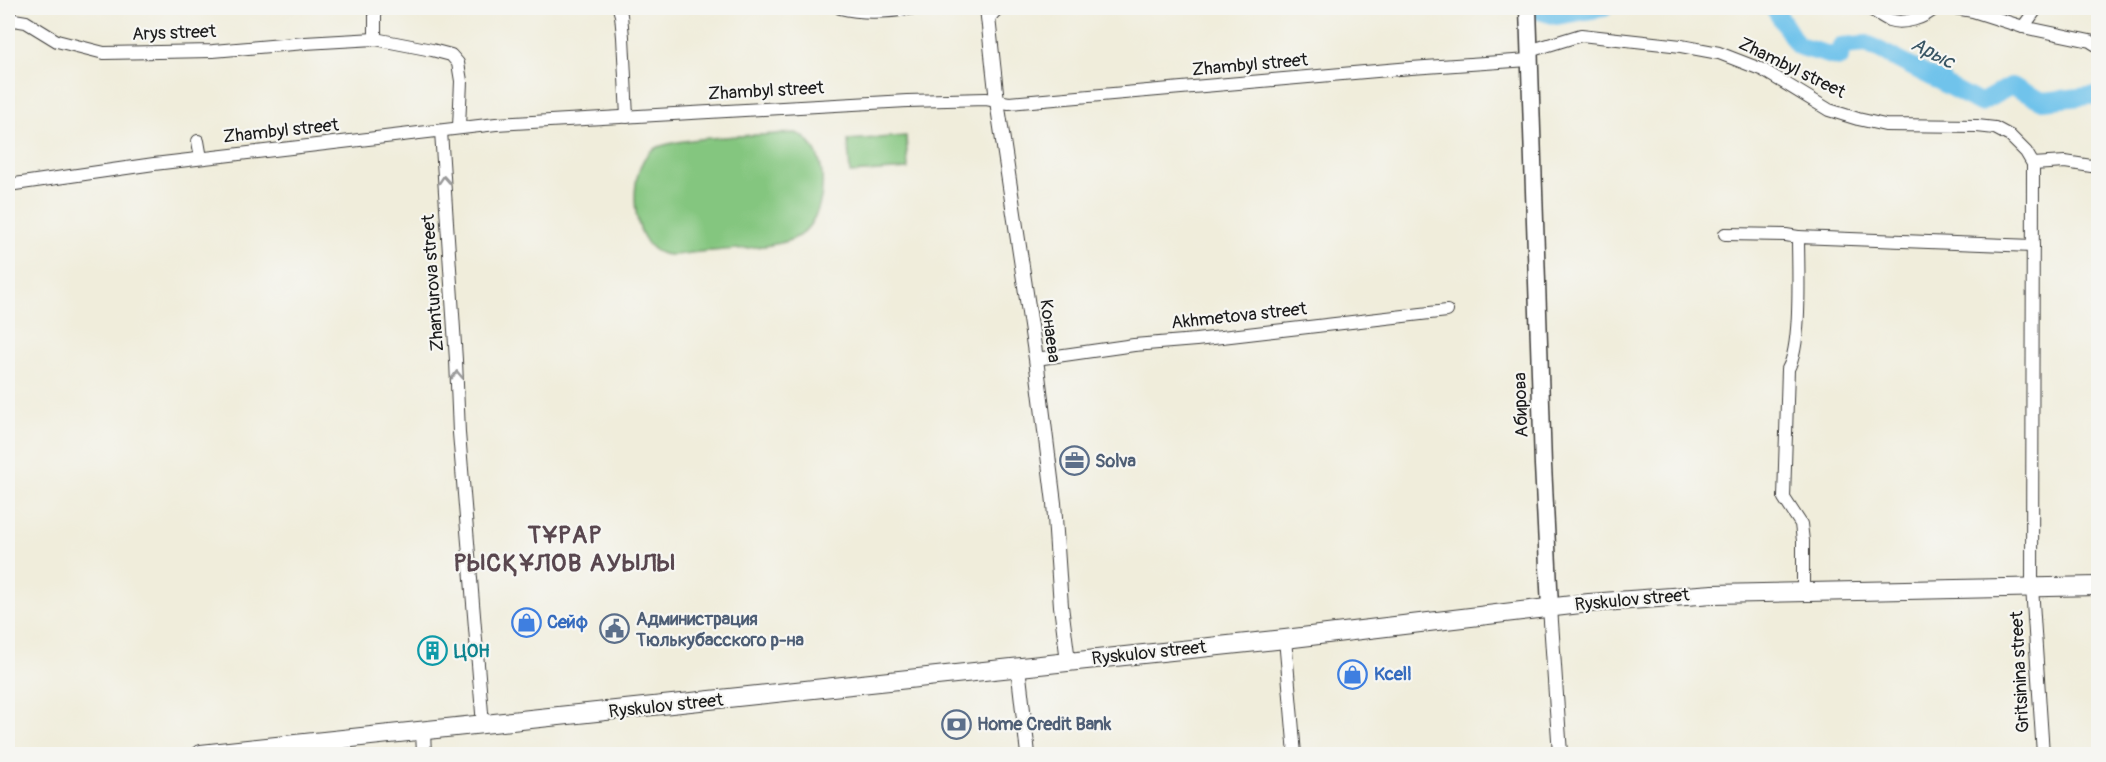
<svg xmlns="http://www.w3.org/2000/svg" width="2106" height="762" font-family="Pangolin,sans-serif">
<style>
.green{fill:#84c67f;stroke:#50714e;stroke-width:1.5}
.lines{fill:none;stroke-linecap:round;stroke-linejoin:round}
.river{stroke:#6fc3eb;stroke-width:18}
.minor-casing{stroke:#3c3b39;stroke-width:14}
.tertiary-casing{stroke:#3c3b39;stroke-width:16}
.secondary-casing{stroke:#3c3b39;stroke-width:19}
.primary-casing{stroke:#3c3b39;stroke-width:20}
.minor{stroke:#fff;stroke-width:12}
.tertiary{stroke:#fff;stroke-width:14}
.secondary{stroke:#fff;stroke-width:16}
.primary{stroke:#fff;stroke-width:18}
.oneway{stroke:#999}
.labels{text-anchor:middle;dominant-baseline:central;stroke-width:4.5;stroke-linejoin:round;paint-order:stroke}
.street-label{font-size:18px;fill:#1c1c1c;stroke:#f6f6f2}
.service-label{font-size:18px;font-weight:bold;fill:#4e5e75;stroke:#f6f6f2;text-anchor:start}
.shop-label{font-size:18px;font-weight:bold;fill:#366cbe;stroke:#f6f6f2;text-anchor:start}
.culture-label{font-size:18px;font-weight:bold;fill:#0d838f;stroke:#f6f6f2;text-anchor:start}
.water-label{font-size:20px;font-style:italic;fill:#395664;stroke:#f6f6f2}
.district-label{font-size:24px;font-weight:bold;letter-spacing:1.5px;fill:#59474f;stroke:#f6f6f2}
</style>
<rect width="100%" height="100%" fill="#f6f6f2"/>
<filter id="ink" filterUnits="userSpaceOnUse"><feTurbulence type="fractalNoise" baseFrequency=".0167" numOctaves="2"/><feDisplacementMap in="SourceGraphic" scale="12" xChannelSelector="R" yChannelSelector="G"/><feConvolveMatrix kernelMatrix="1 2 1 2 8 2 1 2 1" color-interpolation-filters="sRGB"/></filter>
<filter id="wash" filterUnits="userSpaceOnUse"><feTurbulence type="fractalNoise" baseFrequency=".008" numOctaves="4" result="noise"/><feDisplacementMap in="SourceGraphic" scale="24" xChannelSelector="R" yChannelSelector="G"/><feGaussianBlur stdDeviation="1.35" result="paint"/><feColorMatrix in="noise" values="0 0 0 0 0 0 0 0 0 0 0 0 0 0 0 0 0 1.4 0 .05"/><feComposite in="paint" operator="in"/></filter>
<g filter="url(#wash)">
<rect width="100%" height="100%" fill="#f0eddb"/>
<g class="green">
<path d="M796 133C834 148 829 224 793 239 772 248 723 250 699 252 688 253 673 257 663 254 629 245 627 168 652 150 673 136 767 135 796 133Z"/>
<path d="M906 136 908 169 850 173 848 140Z"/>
</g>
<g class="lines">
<g class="river">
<path d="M1529 8 1557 16 1604 8"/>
<path d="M1774 8 1798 46 1840 58 1841 46 1867 44 1937 80 1943 81 1946 85 1980 103 2011 86 2043 101 2098 95"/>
</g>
</g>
</g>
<g filter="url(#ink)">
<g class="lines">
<defs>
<g id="minor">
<path d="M375 8V39"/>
<path d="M619 8 621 15 623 37 627 117"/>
<path d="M840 8C864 14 890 12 913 8"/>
<path d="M969 8H987"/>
<path d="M1868 8C1875 11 1882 17 1889 20 1903 25 1925 18 1935 8"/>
<path d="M1955 8 1973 11 2023 27 2090 41 2098 46"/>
<path d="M988 19 998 8"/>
<path d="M8 21 14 20 26 22 57 41 104 53 213 51 305 43 375 39 432 50 451 55 458 63 461 81 459 127"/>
<path d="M2023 27 2037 8"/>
<path d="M1529 51 1581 35 1681 46 1719 53 1763 70 1829 110 1858 119 1885 125 1977 126 1995 128 2010 136 2026 152 2033 164 2065 162 2098 167"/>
<path d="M441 131 456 360 459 433 483 725"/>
<path d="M198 141 201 158"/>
<path d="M2033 164 2032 587 2043 754"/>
<path d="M8 185 154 164 496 124 907 101 986 99 1009 103 1411 68 1529 60"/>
<path d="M1725 234 1786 235 1798 237"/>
<path d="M1036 359 1134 345 1196 340 1447 311"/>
<path d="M1803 592V541L1801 524 1784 498 1788 369C1802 345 1798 268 1798 237L2033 246"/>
<path d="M1285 639 1295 754"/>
</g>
<g id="tertiary">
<path d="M987 8 997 101 1036 359 1054 503 1061 606 1068 661"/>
<path d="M1550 607 1560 754"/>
<path d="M1018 667 1028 754"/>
<path d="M423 732 424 754"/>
</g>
<path id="secondary" d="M1528 8 1543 465 1550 607"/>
<path id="primary" d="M201 754 1285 639 1589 603 1713 594 2098 586"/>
</defs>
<use href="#minor" class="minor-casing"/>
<use href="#tertiary" class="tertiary-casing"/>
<use href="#secondary" class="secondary-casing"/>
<use href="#primary" class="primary-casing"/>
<use href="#minor" class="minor"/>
<use href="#tertiary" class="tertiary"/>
<use href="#secondary" class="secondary"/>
<use href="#primary" class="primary"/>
</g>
<defs><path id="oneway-chevron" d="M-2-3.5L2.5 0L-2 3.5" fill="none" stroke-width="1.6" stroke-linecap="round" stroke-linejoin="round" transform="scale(1.5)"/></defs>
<g class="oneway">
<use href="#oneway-chevron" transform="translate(444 180) rotate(-94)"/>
<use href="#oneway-chevron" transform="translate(457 375) rotate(-92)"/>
</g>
</g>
<defs>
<symbol id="office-ring" viewBox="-11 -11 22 22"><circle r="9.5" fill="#f6f6f2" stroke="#5c6f8a" stroke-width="1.5"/><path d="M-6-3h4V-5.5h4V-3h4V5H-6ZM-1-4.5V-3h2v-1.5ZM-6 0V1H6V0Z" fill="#5c6f8a"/></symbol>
<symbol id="shop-ring" viewBox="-11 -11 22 22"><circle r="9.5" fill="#f6f6f2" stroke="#3f7fe0" stroke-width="1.5"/><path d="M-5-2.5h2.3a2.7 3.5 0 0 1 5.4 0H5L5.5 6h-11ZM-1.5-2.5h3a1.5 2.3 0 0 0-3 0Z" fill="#3f7fe0"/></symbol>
<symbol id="civic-ring" viewBox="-11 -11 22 22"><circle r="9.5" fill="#f6f6f2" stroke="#5c6f8a" stroke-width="1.5"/><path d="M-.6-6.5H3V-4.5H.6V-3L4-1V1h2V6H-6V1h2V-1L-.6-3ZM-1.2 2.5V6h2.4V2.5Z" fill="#5c6f8a"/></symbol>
<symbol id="building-ring" viewBox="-11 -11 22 22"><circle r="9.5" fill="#f6f6f2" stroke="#0f9aa8" stroke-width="1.5"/><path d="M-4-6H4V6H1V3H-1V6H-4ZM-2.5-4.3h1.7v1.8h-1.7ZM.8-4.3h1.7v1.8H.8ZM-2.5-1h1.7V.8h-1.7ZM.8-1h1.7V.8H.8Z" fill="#0f9aa8"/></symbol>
<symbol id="bank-ring" viewBox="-11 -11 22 22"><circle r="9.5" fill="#f6f6f2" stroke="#5c6f8a" stroke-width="1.5"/><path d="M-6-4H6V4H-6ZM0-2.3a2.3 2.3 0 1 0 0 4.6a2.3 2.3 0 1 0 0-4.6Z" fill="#5c6f8a"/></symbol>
</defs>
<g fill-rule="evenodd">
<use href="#office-ring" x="1058" y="444" width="33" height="33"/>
<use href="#shop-ring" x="510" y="606" width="33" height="33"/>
<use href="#civic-ring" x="598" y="612" width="33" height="33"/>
<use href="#building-ring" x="416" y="634" width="33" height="33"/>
<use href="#shop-ring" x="1336" y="658" width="33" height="33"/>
<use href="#bank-ring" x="940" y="708" width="33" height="33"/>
</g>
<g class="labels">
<g class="street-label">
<text transform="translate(174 33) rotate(-2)">Arys street</text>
<text transform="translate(1250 65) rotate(-5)">Zhambyl street</text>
<text transform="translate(1792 68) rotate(26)">Zhambyl street</text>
<text transform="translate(766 91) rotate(-3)">Zhambyl street</text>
<text transform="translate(281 131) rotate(-6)">Zhambyl street</text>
<text transform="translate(433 283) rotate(-94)">Zhanturova street</text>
<text transform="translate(1239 316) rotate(-6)">Akhmetova street</text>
<text transform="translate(1050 331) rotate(82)">Конаева</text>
<text transform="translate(1521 405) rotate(-92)">Абирова</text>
<text transform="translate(1632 600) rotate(-5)">Ryskulov street</text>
<text transform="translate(1149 653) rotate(-6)">Ryskulov street</text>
<text transform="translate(2020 672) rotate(-93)">Gritsinina street</text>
<text transform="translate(666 706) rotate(-6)">Ryskulov street</text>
</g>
<g class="service-label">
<text x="1095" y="461">Solva</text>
<text x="636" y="619">Администрация<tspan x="636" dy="21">Тюлькубасского р-на</tspan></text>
<text x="977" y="724">Home Credit Bank</text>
</g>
<g class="shop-label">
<text x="547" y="622">Сейф</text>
<text x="1374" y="674">Kcell</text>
</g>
<g class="culture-label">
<text x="454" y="651">ЦОН</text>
</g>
<g class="water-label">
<text transform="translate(1933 53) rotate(27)">Арыс</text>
</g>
<g class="district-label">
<text x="565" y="535">ТҰРАР<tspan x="565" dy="28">РЫСҚҰЛОВ АУЫЛЫ</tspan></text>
</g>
</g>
<rect width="2106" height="762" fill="none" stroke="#f6f6f2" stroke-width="30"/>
</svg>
